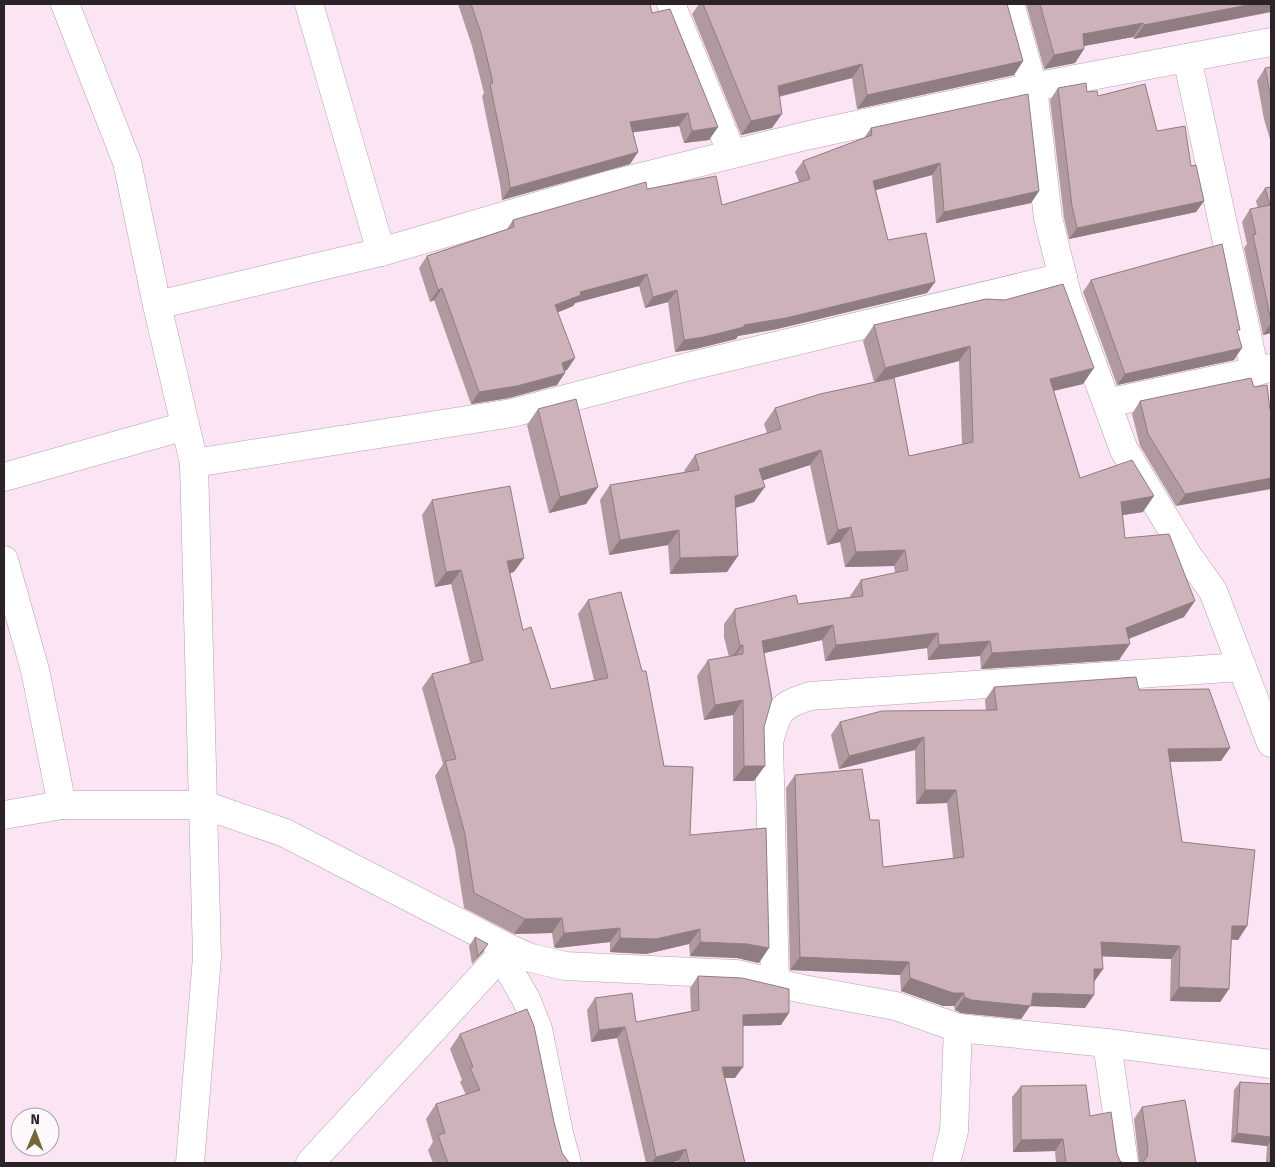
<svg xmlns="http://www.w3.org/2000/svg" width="1275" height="1167" font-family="'Fira Sans',sans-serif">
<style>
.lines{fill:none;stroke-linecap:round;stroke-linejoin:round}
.minor-casing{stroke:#b5a0ae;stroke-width:29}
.minor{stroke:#fff;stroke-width:28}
.wall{fill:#b0999f;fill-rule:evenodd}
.shaded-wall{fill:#907d82}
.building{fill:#cdb2b9;stroke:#907d82}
</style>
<rect width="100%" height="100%" fill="#fbe4f4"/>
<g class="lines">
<defs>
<g id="minor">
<path d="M65 4 127 162 157 305 194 463 207 957 190 1163"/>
<path d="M309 4 381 252"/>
<path d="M671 4 732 154"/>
<path d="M1010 4 1033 87 1048 218 1068 298 1124 450 1188 556 1213 591 1271 743"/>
<path d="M1187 58 1255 372"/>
<path d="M157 305 381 252 613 184 805 136 1033 87 1271 42"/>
<path d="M1107 403 1271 368"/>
<path d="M194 463 512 413 687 367 1063 277"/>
<path d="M4 477 185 426"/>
<path d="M4 560 35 670 62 805"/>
<path d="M4 815 62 805H204L285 833 508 948 531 958 565 966 736 974 803 989 896 1006 958 1028 1107 1043 1271 1064"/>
<path d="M501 956 526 999 538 1029 559 1133 567 1163"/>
<path d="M775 983 769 742C777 711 779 706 810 696L1242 667"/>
<path d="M1107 1043 1124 1163"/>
<path d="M310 1163 508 948"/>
<path d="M946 1163 954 1131 958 1028"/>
</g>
</defs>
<use href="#minor" class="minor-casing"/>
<use href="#minor" class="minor"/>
</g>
<g class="wall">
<path d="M458 4H650L652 13 718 127 709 140 684 143 679 126 633 132 638 152 630 164 502 200 500 184 482 96 484 93 472 46Z"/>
<path d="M699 4H1007L1023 61 1014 75 857 109 852 78 779 97 772 128 741 135 692 14Z"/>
<path d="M1026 4H1271L1134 39 1133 37 1084 46V49L1075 63 1044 69Z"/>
<path d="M1271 67V143L1264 119 1257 81 1265 68Z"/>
<path d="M1058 88 1087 92 1098 96 1157 131 1191 166 1204 201 1196 212 1069 239 1064 218 1050 100Z"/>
<path d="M871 128 1039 191 1031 203 936 223 932 175 876 190 888 240 935 282 927 293 777 329 738 336 736 339 695 349 675 352 668 302 645 308 639 286 575 303 573 306 558 312 567 370 564 371 557 385 509 398 471 404 434 300 430 302 419 268 427 256 507 229 513 220 647 189 722 205 799 182 795 172 803 161 864 138Z"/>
<path d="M1271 187V333L1263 335 1244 248 1247 244 1242 222 1250 209 1258 208 1256 201 1265 188Z"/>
<path d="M1091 280 1234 360 1117 385 1083 292Z"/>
<path d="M986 299 1083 384 1054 391 1080 478 1143 512 1123 515 1125 538 1184 617 1129 638 1119 660 981 669 980 656 928 660 927 648 825 661 822 640 764 653V727L754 781H733V715L704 720 697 676 708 660 729 657 724 637V624L735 609 798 604 850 597V596L861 580 895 573 894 566 845 567 840 542 827 545 810 465 763 480 754 502 736 508 727 572 670 574 668 545 609 555 600 500 610 485 685 472 684 471 695 455 767 433 764 424 775 408 874 382 863 341 874 325ZM959 361 962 444 909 456 894 378Z"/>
<path d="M1267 385 1176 506 1140 446 1132 414 1140 401Z"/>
<path d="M538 409 586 504 549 513 527 425Z"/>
<path d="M432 500 514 572 510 573 523 630 551 689 594 680 578 614 588 600 664 766 690 835 759 963 737 958 690 956 689 944 646 954 610 952V942L557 948 554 947 552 933 514 934 464 908 455 849 435 776 443 764 422 688 432 674 470 663 451 584 435 587 422 515Z"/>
<path d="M994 687 1139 690 1221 761 1170 762 1182 842 1247 926 1238 940 1231 939 1229 989 1220 1002 1170 1001 1171 959 1102 956 1103 969 1094 981 1085 1008 1030 1006 1021 1019 961 1013 955 1010 954 1006H943L901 991 900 975 790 970 786 788 795 775 870 820 883 867 953 858 947 803 916 804 915 750 839 769 831 735 840 722 986 711 985 700Z"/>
<path d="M475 937 483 952 472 964 469 946Z"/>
<path d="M698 976 781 1025 743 1026 735 1078H725L745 1163H678V1161L668 1163H646L617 1038 591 1042 587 1010 595 998 636 1022 691 1011 690 988Z"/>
<path d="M460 1034 554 1122 562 1153 569 1163H433L428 1150 433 1142 426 1119 436 1104 466 1095 460 1082 462 1080 450 1049Z"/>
<path d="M1240 1082 1271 1084V1163H1266L1267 1146 1231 1142 1234 1090Z"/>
<path d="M1021 1086 1090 1116 1117 1154 1120 1161 1123 1163H1056L1055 1151 1013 1152 1012 1097Z"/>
<path d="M1142 1107 1196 1163H1139L1134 1119Z"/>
</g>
<g class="shaded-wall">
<path d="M1253 4H1271V12L1134 39 1144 25Z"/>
<path d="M1143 23 1133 37 1073 48 1083 34Z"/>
<path d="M1084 49 1075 63 1044 69 1054 55Z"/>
<path d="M1023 61 1014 75 857 109 867 95Z"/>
<path d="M862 64 852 78 768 99 778 86Z"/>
<path d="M688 113 679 126 622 134 630 122Z"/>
<path d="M782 114 772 128 741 135 751 121Z"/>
<path d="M718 127 709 140 684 143 692 131Z"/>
<path d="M638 152 630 164 502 200 510 188Z"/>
<path d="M940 163 932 175 865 193 873 181Z"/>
<path d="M1039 191 1031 203 936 223 944 212Z"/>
<path d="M1204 201 1196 212 1069 239 1077 228Z"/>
<path d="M647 274 639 286 575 303 573 306 547 317 555 305 580 292Z"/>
<path d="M935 282 927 293 777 329 738 336 736 339 695 349 675 352 684 340 744 325Z"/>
<path d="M442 288 434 300 430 302 438 290Z"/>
<path d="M677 290 668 302 645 308 653 297Z"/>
<path d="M1271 323V333L1263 335Z"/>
<path d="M970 346 959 361 874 383 885 368Z"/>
<path d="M1242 348 1234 360 1117 385 1125 374Z"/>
<path d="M575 358 567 370 554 374 562 363Z"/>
<path d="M1094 368 1083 384 1039 394 1050 379Z"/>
<path d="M565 373 557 385 509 398 471 404 479 392Z"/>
<path d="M821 450 810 465 749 485 759 469Z"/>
<path d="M1271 478V489L1176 506 1185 494Z"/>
<path d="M598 487 586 504 549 513 560 497Z"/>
<path d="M765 487 754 502 724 511 735 496Z"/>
<path d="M1154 496 1143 512 1110 517 1121 502Z"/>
<path d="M851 527 840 542 827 545 838 530Z"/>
<path d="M679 530 668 545 609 555 620 540Z"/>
<path d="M905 550 894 566 845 567 856 552Z"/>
<path d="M738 556 727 572 670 574 680 558Z"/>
<path d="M524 558 514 572 496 576 507 561Z"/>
<path d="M461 570 451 584 435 587 446 572Z"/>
<path d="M1195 601 1184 617 1116 644 1126 628Z"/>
<path d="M833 625 822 640 751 656 762 641Z"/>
<path d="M938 633 927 648 825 661 836 645Z"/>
<path d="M990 641 980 656 928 660 939 645Z"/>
<path d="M1130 644 1119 660 981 669 992 653Z"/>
<path d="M743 645 732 660 730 661 740 646Z"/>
<path d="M743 700 733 715 704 720 715 705Z"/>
<path d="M924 737 915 750 839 769 849 756Z"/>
<path d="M1230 748 1221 761 1159 762 1168 749Z"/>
<path d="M744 766H765L754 781H733Z"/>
<path d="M925 790H956L947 803 916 804Z"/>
<path d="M562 918 552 933 514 934 525 919Z"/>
<path d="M1232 926H1247L1238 940 1222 939Z"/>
<path d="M620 928 610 942 557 948 554 947 564 933Z"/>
<path d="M700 929 689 944 646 954 610 952 620 938Z"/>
<path d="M700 942 747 944 769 948 759 963 737 958 690 956Z"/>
<path d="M1101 942 1180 946 1171 959 1092 956Z"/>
<path d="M488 944 483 952 472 964 478 956Z"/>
<path d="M800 957 909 962 900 975 790 970Z"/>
<path d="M1094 969H1103L1094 982Z"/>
<path d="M910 978 964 993 954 1006H943L901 991Z"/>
<path d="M1179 987 1229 989 1220 1002 1170 1001Z"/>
<path d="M1033 993 1094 995 1085 1008 1030 1006 1021 1019 961 1013 955 1010 964 997Z"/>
<path d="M789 1013 781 1025 735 1026 743 1015Z"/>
<path d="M625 1027 617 1038 591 1042 599 1030Z"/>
<path d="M722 1067H743L735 1078H714Z"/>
<path d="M1237 1133 1271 1137V1140L1267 1146 1231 1142Z"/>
<path d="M1063 1139 1055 1151 1013 1152 1021 1140Z"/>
<path d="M686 1149 678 1161 668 1163H651L656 1157Z"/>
</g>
<g class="building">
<path d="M471 4H650L652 13 670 9 718 127 692 131 688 113 630 122 638 152 510 188 508 172 490 84 493 83 481 33Z"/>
<path d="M703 4H1007L1023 61 867 95 862 64 778 86 782 114 751 121Z"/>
<path d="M1040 4H1253L1144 25 1143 23 1083 34 1084 49 1054 55Z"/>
<path d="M1271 67V98L1265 68Z"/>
<path d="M1086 83 1087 92 1097 91 1098 96 1145 84 1157 131 1185 126 1191 166 1196 165 1204 201 1077 228 1072 206 1058 88Z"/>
<path d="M1028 94 1039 191 944 212 940 163 873 181 888 240 926 233 935 282 786 318 744 325V327L704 337 684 340 677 290 653 297 647 274 580 292 581 295 555 305 575 358 562 363 565 373 517 386 479 392 442 288 438 290 427 256 514 227 513 220 646 182 647 189 716 176 722 205 810 179 803 161 872 135 871 128Z"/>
<path d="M1271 187V321L1253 235 1256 234 1250 209 1270 205 1265 188Z"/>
<path d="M1222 244 1240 330H1237L1242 348 1125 374 1091 280Z"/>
<path d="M1063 284 1094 368 1050 379 1080 478 1132 460 1154 496 1121 502 1125 538 1169 534 1195 601 1126 628 1130 644 992 653 990 641 939 645 938 633 836 645 833 625 762 641 772 699 764 727 765 766H744L743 700 715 705 708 660 743 654V645L740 646 735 622V609L796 595 798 604 863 596 861 580 908 570 905 550 856 552 851 527 838 530 821 450 759 469 765 487 735 496 738 556 680 558 679 530 620 540 610 485 699 470 695 455 781 429 775 408 820 394 894 378 909 456 973 442 970 346 885 368 874 325 986 299 1005 300Z"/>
<path d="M1251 378 1254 387 1267 385 1270 410H1271V478L1185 494 1148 434 1140 401Z"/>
<path d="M576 399 598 487 560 497 538 409Z"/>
<path d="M510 486 524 558 507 561 523 630 531 627 551 689 608 678 588 600 621 592 642 671H646L664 766 693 767 690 835 766 828 769 948 747 944 700 942V929L656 939 620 938V928L567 933H564L562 918 525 919 474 893 465 834 445 761 456 759 432 674 483 660 461 570 446 572 432 500Z"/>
<path d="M1136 677 1139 690 1209 689 1230 748 1168 749 1182 842 1255 850 1247 926H1232L1229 989 1179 987 1180 946 1101 942 1103 969H1094V995L1033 993 1031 1006 971 1000 964 997V993H953L910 978 909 962 800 957 795 775 862 769 870 820H879L883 867 964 857 956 790H925L924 737 849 756 840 722 882 711 997 710 994 687Z"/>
<path d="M475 937 488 944 478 956Z"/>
<path d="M698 976 742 978 789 989V1013L743 1015V1067H722L745 1163H689L686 1149 656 1157 625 1027 599 1030 595 998 632 993 636 1022 699 1010Z"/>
<path d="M527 1009 534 1026 554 1122 562 1153 568 1161 569 1163H448L438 1135 445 1133 436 1104 480 1090 470 1068 473 1067 460 1034Z"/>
<path d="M1240 1082 1271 1084V1137L1237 1133Z"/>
<path d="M1086 1085 1090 1116 1111 1112 1117 1154 1120 1161 1123 1163H1066L1063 1139 1021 1140V1086Z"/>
<path d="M1185 1100 1196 1163H1142L1147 1157 1148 1149 1142 1107Z"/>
</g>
<rect width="1275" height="1167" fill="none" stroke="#2c2329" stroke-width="10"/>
<g transform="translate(35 1132) rotate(1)"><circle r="24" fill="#fcf8fb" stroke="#a9a3a7"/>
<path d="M0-4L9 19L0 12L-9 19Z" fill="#756836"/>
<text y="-8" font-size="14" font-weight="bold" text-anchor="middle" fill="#2c2329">N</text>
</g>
</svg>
